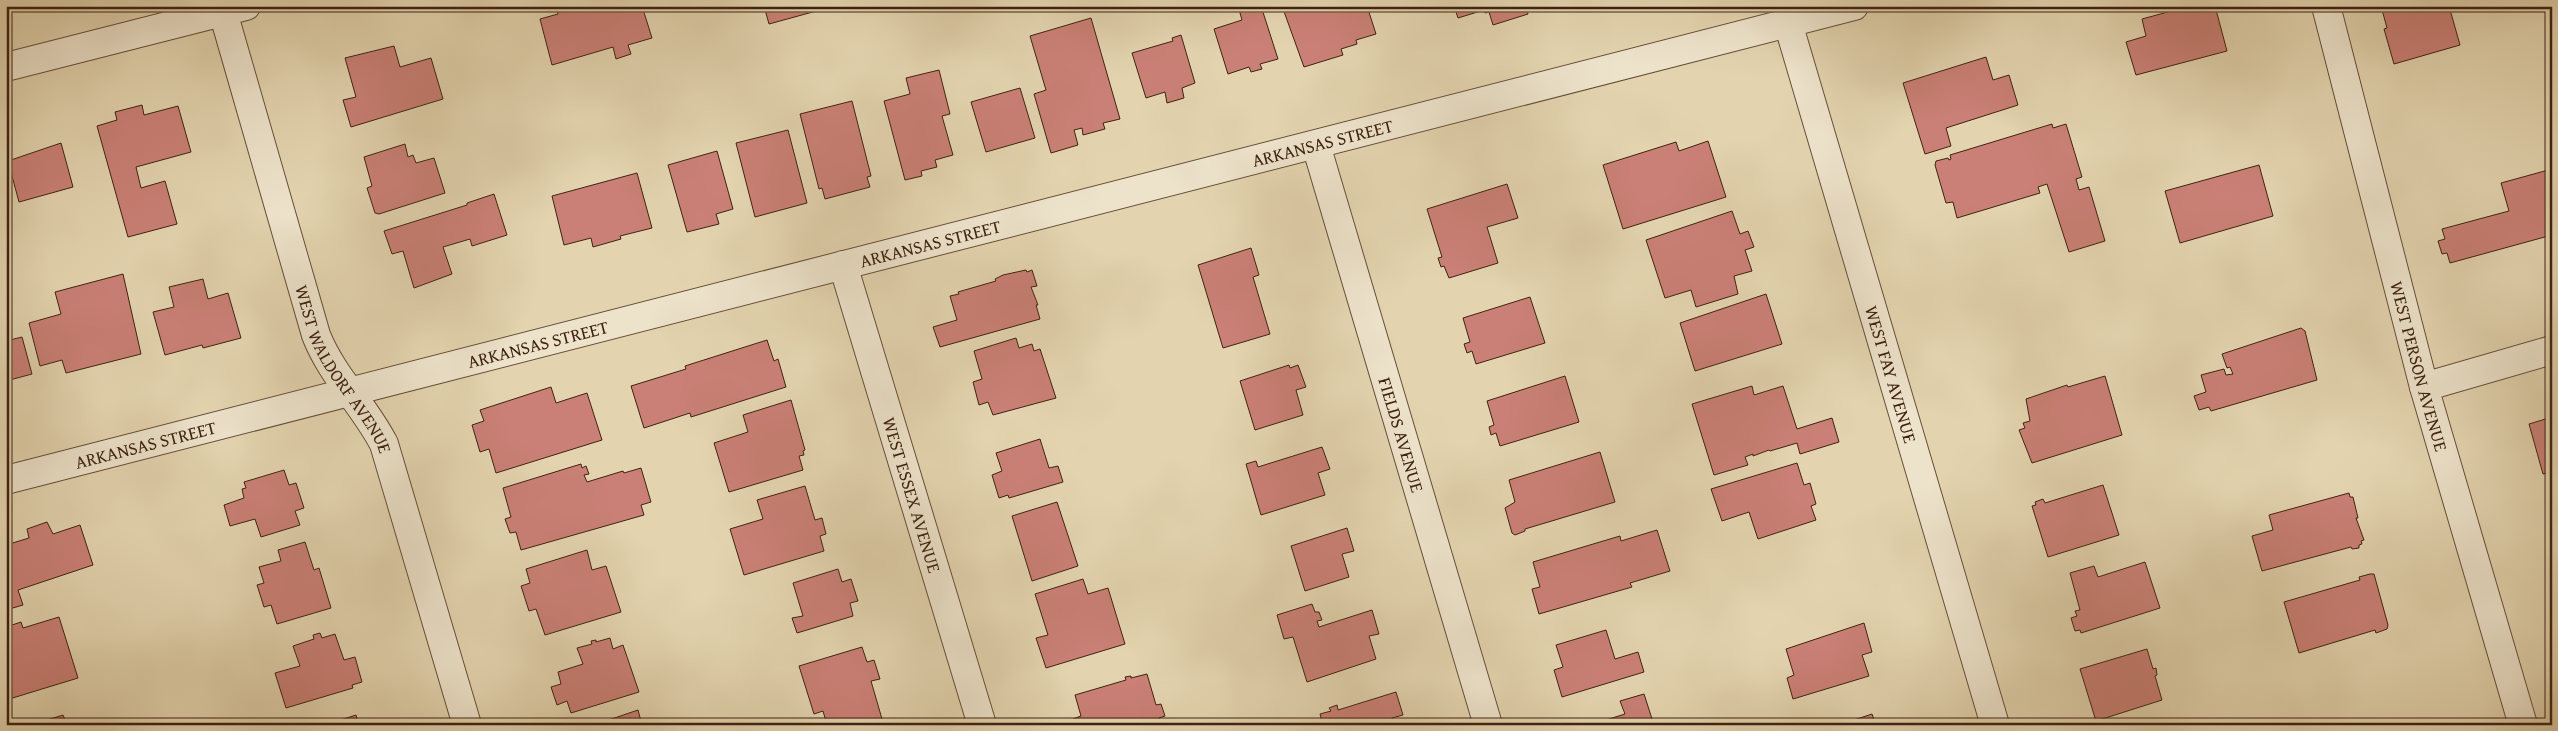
<svg xmlns="http://www.w3.org/2000/svg" width="2558" height="731" font-family="'Gentium Book Plus',serif">
<style>
.building{fill:#ca8076;stroke:#3e2212}
.lines{fill:none;stroke-linecap:round;stroke-linejoin:round}
.minor-casing{stroke:#674e39;stroke-width:30}
.minor{stroke:#ede3cb;stroke-width:28}
.labels{text-anchor:middle;dominant-baseline:central;stroke-width:4;stroke-linejoin:round;paint-order:stroke}
.street-label{font-size:18px;fill:#3e2212;stroke:#ede3cb}
</style>
<rect width="100%" height="100%" fill="#e3d4af"/>
<filter id="stains"><feTurbulence type="fractalNoise" baseFrequency=".004" numOctaves="4"/><feColorMatrix values="0 0 0 0 .2 0 0 0 0 .09 0 0 0 0 .02 0 0 0 .5 -.17"/></filter>
<radialGradient id="worn" r=".72"><stop offset=".6" stop-color="#630" stop-opacity="0"/><stop offset="1" stop-color="#630" stop-opacity=".3"/></radialGradient>
<g class="building">
<path d="M556 6H642L652 38 628 45 631 54 616 59 613 47 552 65 540 19 558 14Z"/>
<path d="M764 6H819L820 10 769 24Z"/>
<path d="M1238 6H1261L1278 59 1260 64 1262 69 1251 72 1249 67 1228 74 1214 29 1242 20Z"/>
<path d="M1282 6H1367L1376 34 1356 40 1357 44 1341 49 1343 55 1304 67Z"/>
<path d="M1454 6H1526L1528 14 1493 25 1489 12 1485 13 1484 10 1458 18Z"/>
<path d="M2190 6H2215L2227 51 2136 75 2126 42 2146 36 2142 19Z"/>
<path d="M2381 6H2449L2460 45 2394 64 2384 29 2387 28Z"/>
<path d="M1091 18 1120 119 1103 123 1105 129 1083 135 1082 128 1074 130 1078 145 1051 153 1034 94 1046 90 1030 36Z"/>
<path d="M1181 35 1195 83 1182 88 1184 98 1167 103 1165 92 1146 98 1132 53 1173 41 1172 38Z"/>
<path d="M394 46 400 67 431 58 443 99 351 127 343 100 356 97 345 58Z"/>
<path d="M1986 57 1993 80 2009 75 2018 105 1946 128 1951 146 1925 154 1903 83Z"/>
<path d="M939 70 950 114 942 116 953 155 935 160 937 167 921 171 922 176 905 180 884 101 910 94 906 78Z"/>
<path d="M1020 88 1035 138 986 152 971 102Z"/>
<path d="M852 101 871 176 867 177 870 187 825 199 822 188 819 189 800 114Z"/>
<path d="M142 105 144 115 178 106 191 152 136 167 141 188 165 181 177 224 128 237 97 126 117 120 115 112Z"/>
<path d="M2052 124 2053 128 2066 124 2082 177 2076 179 2079 190 2089 187 2105 241 2069 252 2047 184 2038 187 2040 193 1957 218 1953 202 1946 203 1935 165 1936 161 1948 158 1949 160 1951 159 1950 155Z"/>
<path d="M788 130 807 203 755 217 736 143Z"/>
<path d="M1708 141 1726 197 1623 229 1603 165 1676 142 1679 151Z"/>
<path d="M61 143 73 187 19 202 8 161Z"/>
<path d="M405 144 408 157 413 155 416 163 434 158 445 193 379 214 375 213 367 188 372 186 364 157Z"/>
<path d="M717 151 733 209 716 214 719 224 687 232 668 165Z"/>
<path d="M2259 165 2273 216 2180 243 2165 191Z"/>
<path d="M2552 169V235L2450 263 2447 253 2442 254 2438 241 2445 239 2442 229 2509 211 2501 183Z"/>
<path d="M637 173 652 228 620 236 621 239 593 247 591 238 564 245 552 196Z"/>
<path d="M1507 184 1518 218 1487 227 1498 263 1449 278 1444 266 1441 267 1438 258 1442 257 1427 209Z"/>
<path d="M494 194 507 235 472 246 470 239 443 247 452 274 414 288 403 251 392 254 384 231 467 205V203Z"/>
<path d="M1732 211 1740 234 1748 231 1754 247 1745 250 1752 271 1734 276 1738 294 1696 307 1691 290 1665 298 1646 240Z"/>
<path d="M1251 248 1259 275 1253 277 1270 334 1223 348 1198 265Z"/>
<path d="M1026 270 1027 272 1032 270 1037 286 1031 287 1038 305H1036L1040 319 940 347 933 327 957 320 950 296 959 294 958 292 996 281 995 279 1003 275Z"/>
<path d="M123 274 141 354 66 373 62 360 40 366 29 323 61 314 55 292Z"/>
<path d="M203 279 208 299 228 293 241 338 203 348 202 345 165 355 153 312 174 307 169 287Z"/>
<path d="M1766 294 1782 344 1695 371 1680 323Z"/>
<path d="M1530 297 1545 343 1476 364 1472 351 1467 353 1464 344 1470 342 1463 318Z"/>
<path d="M2301 328 2305 331 2317 380 2211 411 2209 407 2199 410 2194 396 2206 392 2201 375 2224 369 2226 375 2233 374 2230 367 2227 368 2222 354Z"/>
<path d="M22 337 32 374 6 381V341Z"/>
<path d="M1016 338 1019 348 1032 344 1034 351 1040 349 1056 398 993 415 988 402 979 405 973 382 982 379 974 351Z"/>
<path d="M767 340 774 361 778 359 786 387 691 417 690 413 644 428 631 386 686 369 685 366Z"/>
<path d="M1289 365 1290 368 1298 365 1306 387 1296 390 1303 415 1255 430 1240 381Z"/>
<path d="M1565 376 1579 422 1500 446 1496 433 1491 435 1489 427 1494 425 1487 401Z"/>
<path d="M2105 376 2122 435 2032 463 2019 430 2025 428 2023 423 2030 421 2026 399 2067 385 2068 387Z"/>
<path d="M1752 386 1754 395 1783 386 1797 429 1832 418 1839 442 1800 454 1797 443 1770 451 1769 450 1753 456V454L1745 457 1748 465 1714 475 1692 404Z"/>
<path d="M551 387 556 403 587 393 602 440 496 473 489 449 480 452 472 425 484 421 480 410Z"/>
<path d="M791 400 805 450 803 451 804 455 799 456 803 470 729 492 714 443 748 432 743 415Z"/>
<path d="M2552 417V472L2543 474 2529 424Z"/>
<path d="M1040 439 1049 468 1058 466 1063 482 1009 498 1008 495 999 498 992 475 1002 471 996 453Z"/>
<path d="M1322 447 1330 469 1318 473 1325 495 1261 515 1246 464 1256 461 1258 467Z"/>
<path d="M1600 452 1615 502 1525 529V531L1515 535 1512 533 1505 508 1515 502 1509 480Z"/>
<path d="M1797 463 1804 485 1810 483 1816 504 1811 506 1816 520 1758 539 1749 512 1722 521 1711 489Z"/>
<path d="M581 464 582 468 586 466 589 474 584 475 587 482 623 471 624 473 641 468 651 502 641 505 644 515 521 550 516 532 510 533 505 519 511 517 503 488Z"/>
<path d="M284 470 289 485 296 483 304 508 295 511 300 525 261 537 255 519 230 526 224 505 244 498 242 489 246 488 244 482Z"/>
<path d="M2103 485 2119 535 2048 557 2032 506 2036 505 2035 502 2043 499 2045 503Z"/>
<path d="M805 486 815 520 822 518 826 534 820 536 824 551 744 575 730 529 763 519 757 500Z"/>
<path d="M2349 493 2350 497H2353L2358 518H2356L2364 540 2361 541 2362 544 2359 545V548L2352 549 2351 547 2262 571 2252 536 2273 530 2269 515Z"/>
<path d="M1057 502 1078 566 1032 581 1012 516Z"/>
<path d="M47 522 53 534 80 525 93 565 18 590 23 605 6 610V545L29 538 27 529Z"/>
<path d="M1347 528 1354 551 1342 554 1349 577 1305 591 1291 546Z"/>
<path d="M1657 530 1670 571 1630 583 1632 587 1539 614 1532 589 1540 587 1533 562 1620 536 1621 541Z"/>
<path d="M305 542 314 570 319 568 331 608 277 624 271 605 264 607 257 585 264 583 259 567 281 561 278 550Z"/>
<path d="M587 550 592 570 606 566 621 612 545 635 536 609 529 611 521 586 530 583 526 569Z"/>
<path d="M2145 562 2160 608 2081 633 2080 630 2075 631 2071 618 2077 616 2075 611 2080 610 2070 573 2094 566 2098 577Z"/>
<path d="M838 569 842 582 851 579 858 601 850 603 853 616 797 633 792 618 803 616 793 583Z"/>
<path d="M2370 574H2374L2388 625 2387 629 2376 633 2375 630 2299 653 2284 602 2360 580 2359 577Z"/>
<path d="M1083 579 1088 594 1108 588 1125 644 1046 668 1036 638 1048 635 1035 594Z"/>
<path d="M1312 604 1315 612H1319L1322 620 1317 621 1319 627 1372 610 1379 634 1369 636 1376 659 1307 682 1293 637 1284 639 1277 615Z"/>
<path d="M59 617 78 678 6 700V627L21 622 23 628Z"/>
<path d="M1864 623 1872 652 1862 655 1869 676 1793 699 1787 678 1794 675 1786 649Z"/>
<path d="M1606 630 1615 659 1638 652 1644 672 1562 697 1554 670 1563 667 1556 645Z"/>
<path d="M320 633 322 638 335 634 344 660 355 657 362 682 352 685 353 688 286 708 275 673 300 666 293 646 314 639 313 635Z"/>
<path d="M610 638 613 649 623 645 639 692 571 713 567 701 557 705 551 687 561 684 558 672 583 664 577 648 592 644 591 641 596 640V642Z"/>
<path d="M862 647 867 662 874 660 880 679 871 681 882 719 863 725H827L823 711 814 714 799 666Z"/>
<path d="M2147 649 2153 669 2156 668 2157 675 2155 676 2162 700 2096 721 2080 669Z"/>
<path d="M1147 674 1156 705 1161 704 1165 716 1159 718 1160 723 1153 725H1075L1073 719 1081 716 1075 695 1126 680 1125 677 1131 676V678Z"/>
<path d="M1396 692 1403 715 1392 718 1394 725H1323L1320 714 1331 711 1329 708 1337 705 1338 710Z"/>
<path d="M1644 694 1654 725H1590L1625 714 1620 701Z"/>
<path d="M638 710 642 725H594Z"/>
<path d="M1872 714 1876 725H1839Z"/>
<path d="M63 715 67 725H31Z"/>
<path d="M356 715 359 725H325Z"/>
<path d="M1224 720 1225 725H1207Z"/>
</g>
<g class="lines">
<defs>
<g id="minor">
<path id="s1" d="M2326 6 2424 387 2523 725"/>
<path id="s2" d="M223 12 316 335C332 376 364 405 384 444L467 725"/>
<path id="s3" d="M1788 23 1995 725"/>
<path d="M6 67 246 6"/>
<path id="s4" d="M1316 145 1488 725"/>
<path id="s5" d="M843 265 982 725"/>
<path d="M2424 387 2552 350"/>
<path id="s6" d="M6 480 1854 6"/>
</g>
</defs>
<use href="#minor" class="minor-casing"/>
<use href="#minor" class="minor"/>
</g>
<g class="labels">
<g class="street-label">
<text stroke="none"><textPath href="#s6" startOffset="1359">ARKANSAS STREET</textPath></text>
<text stroke="none"><textPath href="#s6" startOffset="954">ARKANSAS STREET</textPath></text>
<text stroke="none"><textPath href="#s6" startOffset="549">ARKANSAS STREET</textPath></text>
<text stroke="none"><textPath href="#s1" startOffset="372">WEST PERSON AVENUE</textPath></text>
<text stroke="none"><textPath href="#s2" startOffset="379">WEST WALDORF AVENUE</textPath></text>
<text stroke="none"><textPath href="#s3" startOffset="366">WEST FAY AVENUE</textPath></text>
<text stroke="none"><textPath href="#s4" startOffset="302">FIELDS AVENUE</textPath></text>
<text stroke="none"><textPath href="#s6" startOffset="144">ARKANSAS STREET</textPath></text>
<text stroke="none"><textPath href="#s5" startOffset="240">WEST ESSEX AVENUE</textPath></text>
</g>
</g>
<rect width="2558" height="731" fill="none" stroke="#e3d4af" stroke-width="25"/>
<rect x="8" y="8" width="2543" height="716" fill="none" stroke="#3e2212" stroke-width="2.5"/>
<rect x="12" y="12" width="2533" height="706" fill="none" stroke="#3e2212"/>
<rect width="100%" height="100%" filter="url(#stains)"/>
<rect width="100%" height="100%" fill="url(#worn)"/>
</svg>
